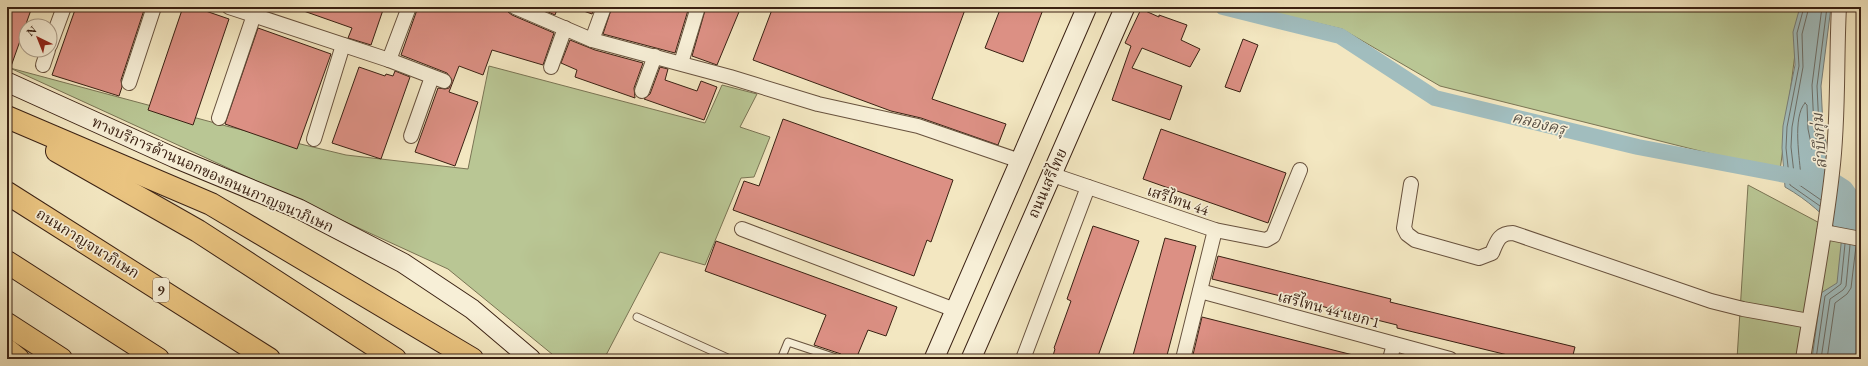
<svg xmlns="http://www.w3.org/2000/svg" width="1868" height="366" font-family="'EB Garamond','Noto Serif Thai',serif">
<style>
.green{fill:#b9c694;stroke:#7a7454}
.water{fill:#a1bdbe;stroke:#787f7a}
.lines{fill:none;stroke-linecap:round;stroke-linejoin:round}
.shore{stroke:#6e6f68;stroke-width:1}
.canal{stroke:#a1bdbe;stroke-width:16}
.river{stroke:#a1bdbe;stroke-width:27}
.building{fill:#dc9084;stroke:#3a2113}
.service-casing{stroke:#68523e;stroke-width:9}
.minor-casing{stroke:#68523e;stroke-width:16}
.secondary-casing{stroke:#3a2113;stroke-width:21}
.motorway-casing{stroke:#3a2113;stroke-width:24}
.service{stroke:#f7efd7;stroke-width:7}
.minor{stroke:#f7efd7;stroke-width:14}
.secondary{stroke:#f7efd7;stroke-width:19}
.motorway{stroke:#eac480;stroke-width:22}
.labels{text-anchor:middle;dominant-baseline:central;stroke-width:3.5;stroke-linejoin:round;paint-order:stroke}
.shield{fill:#f7efd7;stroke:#735f4e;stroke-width:1}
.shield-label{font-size:14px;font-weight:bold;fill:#3a2113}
.street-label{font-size:15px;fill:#3a2113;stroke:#f7efd7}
.water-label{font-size:16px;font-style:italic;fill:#595046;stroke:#f7efd7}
</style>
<rect width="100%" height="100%" fill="#f3e7c1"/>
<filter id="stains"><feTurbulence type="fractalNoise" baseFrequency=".005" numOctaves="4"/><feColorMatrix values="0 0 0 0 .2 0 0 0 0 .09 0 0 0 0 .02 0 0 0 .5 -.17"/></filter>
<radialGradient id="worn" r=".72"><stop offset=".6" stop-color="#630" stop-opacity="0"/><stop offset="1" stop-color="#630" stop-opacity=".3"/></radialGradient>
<g class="green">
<path d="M1249 7H1801L1780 171 1440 86 1342 29Z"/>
<path d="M489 66 705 123 722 85 757 94 740 127 770 137 754 177 741 178 705 265 660 252 604 359H558L448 269 10 68 230 127 346 155 468 169Z"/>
<path d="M1748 185 1861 245V359H1737Z"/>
</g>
<path class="water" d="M1800 7H1831L1821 86 1823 127 1827 147 1824 184 1861 206V359H1812L1821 293 1837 283 1842 235C1825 216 1808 200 1785 187L1782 148 1783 126 1795 65 1793 32Z"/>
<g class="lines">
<g class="shore">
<path d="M1804 7 1797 33 1799 66 1787 127 1786 148 1790 185 1820 206"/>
<path d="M1809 7 1802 34 1803 67 1792 127 1791 147 1795 182 1821 200"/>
<path d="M1805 103 1807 105 1808 129 1812 148 1810 180 1808 182 1801 178C1800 160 1792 117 1805 103Z"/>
<path d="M1822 188 1820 184 1823 148 1819 128 1817 86 1827 7"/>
<path d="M1821 193 1817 190 1815 185 1818 148 1814 128 1812 85 1822 7"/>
<path d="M1816 359 1825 296 1841 284 1845 244"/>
<path d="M1821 359 1830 299 1843 290 1846 286 1850 245"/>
<path d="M1827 359 1835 303 1847 294 1851 288 1856 246"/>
</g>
<path class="canal" d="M1223 7 1340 36 1435 98 1638 147 1807 179"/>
<path class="river" d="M1820 160 1822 176 1827 183 1841 192 1851 206V231"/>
</g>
<g class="building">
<path d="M7 7H32L9 72 7 71Z"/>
<path d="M76 7H145L121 80 122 87 119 96 52 75Z"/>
<path d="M183 7H194L229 19 193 125 148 110Z"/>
<path d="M298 7H384L371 45 348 38 352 28 298 9Z"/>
<path d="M418 7H507L508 12 512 15 554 33 543 65 492 50 483 75 459 66 449 92 478 102 455 166 415 152 438 88 445 89 449 88 452 80 447 73 401 55Z"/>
<path d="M537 7H558L555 15Z"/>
<path d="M578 7H595L592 14 578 9Z"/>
<path d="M612 7H689L675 53 603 34Z"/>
<path d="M706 7H741L717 65 692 56Z"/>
<path d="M773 7H966L932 99 1006 124 998 145 921 118 891 111 753 60Z"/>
<path d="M1001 7H1044L1023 62 985 48Z"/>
<path d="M1141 9 1159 17V15L1187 25 1181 40 1200 49 1190 67 1142 48 1132 68 1182 86 1170 120 1112 100 1131 46 1125 43Z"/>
<path d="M258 28 331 54 297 149 225 124Z"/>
<path d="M1243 39 1258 45 1240 92 1225 87Z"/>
<path d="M570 40 595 50 643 63 634 88 635 98 575 77 577 70 561 63Z"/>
<path d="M359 67 385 76 386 74 393 76 395 71 410 77 381 159 332 143Z"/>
<path d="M660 67 668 69 665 80 697 91 701 81 717 87 704 120 644 99 650 94Z"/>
<path d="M783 119 953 180 931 242 927 240 914 276 733 210 744 181 759 186Z"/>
<path d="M1161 129 1286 173 1268 223 1143 179Z"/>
<path d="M1093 226 1139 241 1097 359H1052L1055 349 1054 348 1071 301 1067 299Z"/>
<path d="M1165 238 1196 246 1166 359H1132Z"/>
<path d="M716 241 897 307 886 336 868 330 856 359H844L841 354 814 345 826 315 705 271Z"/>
<path d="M1218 256 1391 299 1390 302 1575 347 1572 359H1524L1397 328V325L1212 279Z"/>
<path d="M1202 317 1353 355V359H1192Z"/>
</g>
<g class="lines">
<defs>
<g id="service">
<path d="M637 317 730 359"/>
<path d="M781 359 788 342 839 359"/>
</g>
<g id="minor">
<path d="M229 7 389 60 444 81"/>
<path d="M515 7 592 40 730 77 818 104 918 126 1020 161"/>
<path d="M592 40 604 7"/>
<path d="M50 45 64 7"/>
<path d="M389 60 409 7"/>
<path d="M681 63 698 7"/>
<path d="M43 65 48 50"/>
<path d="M551 67 565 28"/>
<path d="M129 83 154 7"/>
<path d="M642 91 655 56"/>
<path d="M219 118 254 15"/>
<path d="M411 136 432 77"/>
<path d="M314 139 343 45"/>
<path d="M1050 174 1215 230 1266 240 1273 236 1300 170"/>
<path d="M1411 184 1404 228 1407 234 1415 240 1479 258 1492 253C1497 241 1499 233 1513 233L1711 301 1743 309 1809 321"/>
<path d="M742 229 955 310"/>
<path d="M1824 232 1861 239"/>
<path d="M1200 291 1450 359"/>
<path d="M1023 359 1088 187"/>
<path d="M1183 359 1215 230"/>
<path d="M1390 359 1394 344"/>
<path d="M1803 359C1813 297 1825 236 1832 173 1839 118 1836 62 1839 7"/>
</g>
<g id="secondary">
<path d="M7 82 175 158 299 209 403 263 472 309 531 359"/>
<path d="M934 359 1087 7"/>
<path d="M971 359 1125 7"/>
</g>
<g id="motorway">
<path d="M7 117 211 204 472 359"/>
<path d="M57 151 198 231 395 359"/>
<path d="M7 193 269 359"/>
<path d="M7 262 158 359"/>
<path d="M7 324 61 359"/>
<path d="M7 350 18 359"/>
</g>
</defs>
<use href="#service" class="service-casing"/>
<use href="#minor" class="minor-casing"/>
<use href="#secondary" class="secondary-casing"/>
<use href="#motorway" class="motorway-casing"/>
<use href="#service" class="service"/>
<use href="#minor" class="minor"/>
<use href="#secondary" class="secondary"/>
<use href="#motorway" class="motorway"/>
</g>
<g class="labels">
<rect class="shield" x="153" y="278" width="16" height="24" rx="3"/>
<g class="shield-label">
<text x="161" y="290">9</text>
</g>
<g class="street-label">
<text transform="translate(213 174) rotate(24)">ทางบริการด้านนอกของถนนกาญจนาภิเษก</text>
<text transform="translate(1047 183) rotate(-66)">ถนนเสรีไทย</text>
<text transform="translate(1178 200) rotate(19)">เสรีไทน 44</text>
<text transform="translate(88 243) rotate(32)">ถนนกาญจนาภิเษก</text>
<text transform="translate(1329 309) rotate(15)">เสรีไทน 44 แยก 1</text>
</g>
<g class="water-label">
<text transform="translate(1539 123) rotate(14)">คลองครุ</text>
<text transform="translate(1819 141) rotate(-94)">ลำบึงกุ่ม</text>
</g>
</g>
<rect width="1868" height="366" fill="none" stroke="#f3e7c1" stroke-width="24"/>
<rect x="8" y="8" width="1852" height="350" fill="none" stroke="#3a2113" stroke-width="2"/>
<rect x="12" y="12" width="1844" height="342" fill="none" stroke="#3a2113"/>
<g transform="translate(38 38) rotate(317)"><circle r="19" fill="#f7efd7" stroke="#ab9d89"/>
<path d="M0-3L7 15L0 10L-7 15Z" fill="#8f2418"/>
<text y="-6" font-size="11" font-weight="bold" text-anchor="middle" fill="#3a2113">N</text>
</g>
<rect width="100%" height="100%" filter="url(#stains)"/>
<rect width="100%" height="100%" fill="url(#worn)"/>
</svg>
